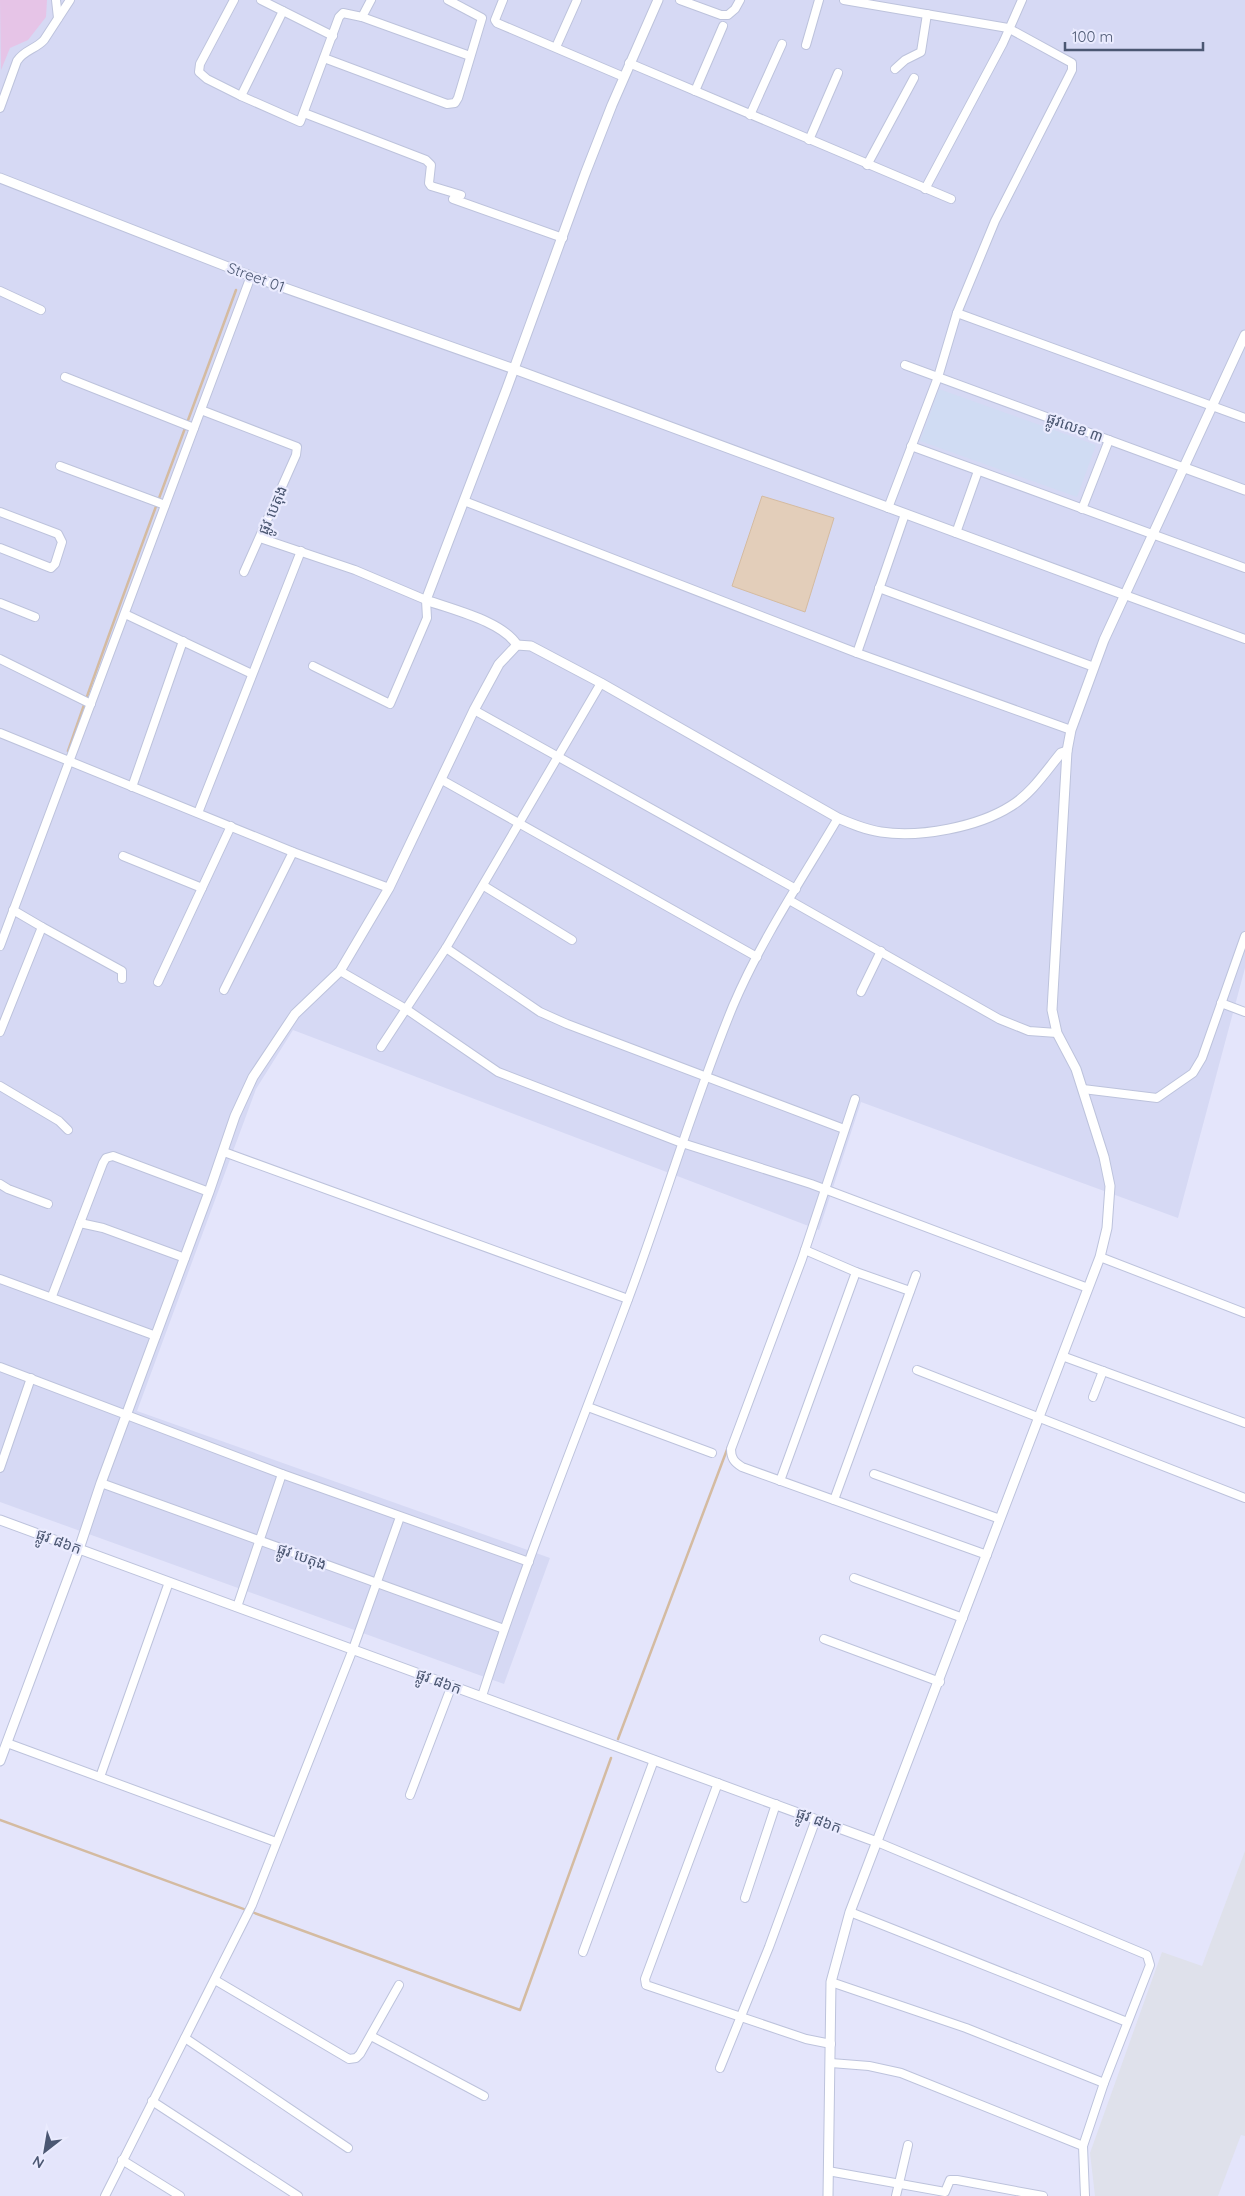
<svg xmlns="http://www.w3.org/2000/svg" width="1245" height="2196" font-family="Quicksand,'Noto Sans Khmer',sans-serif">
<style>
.residential{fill:#d6d9f4}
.commercial{fill:#d0dcf3}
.industrial{fill:#dfe1eb}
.green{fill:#e6c4e7}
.water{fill:#e3ceba;stroke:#d4bba1}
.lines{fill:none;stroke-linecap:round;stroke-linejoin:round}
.stream{stroke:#d4bba1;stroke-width:2.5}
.minor-casing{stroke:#bdc3dc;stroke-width:10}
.tertiary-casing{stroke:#bdc3dc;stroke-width:11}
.minor{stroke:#fff;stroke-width:8}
.tertiary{stroke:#fff;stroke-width:9}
.labels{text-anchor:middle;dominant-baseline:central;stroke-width:4.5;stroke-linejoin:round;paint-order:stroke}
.street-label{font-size:15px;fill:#4b5772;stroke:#eaebfe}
</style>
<rect width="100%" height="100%" fill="#e4e5fb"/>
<path class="residential" d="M0 0H1245V968L1178 1218 861 1102 819 1230 293 1030 256 1089 137 1411 550 1558 504 1684 0 1502Z"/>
<path class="commercial" d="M939 389 1096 445 1077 497 920 441Z"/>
<path class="industrial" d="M1245 1851V2136L1241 2135 1218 2196H1095L1090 2153 1162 1952 1202 1966Z"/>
<path class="green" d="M0 0H47L46 17 28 40 10 48 1 70Z"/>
<path class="water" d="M762 496 834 518 805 612 732 586Z"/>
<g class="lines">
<g class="stream">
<path d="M68 751C121 596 180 444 236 290"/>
<path d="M618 1739 728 1447"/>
<path d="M0 1820 520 2010 611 1758"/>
</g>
<defs>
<g id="minor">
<path d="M56 0 58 18"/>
<path d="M234 0 200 64 199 72 207 79 241 96"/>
<path d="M261 0 333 36"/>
<path d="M371 0 362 17 470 56"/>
<path d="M503 0 495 20 497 23 624 77"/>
<path d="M680 0 721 15H728L735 9 740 0"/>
<path d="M844 0 1008 28 1072 63V70L1068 78 995 221 957 313 938 377 888 508"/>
<path d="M283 11 241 96 300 122 339 17 343 13 362 17"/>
<path d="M806 45 819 0"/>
<path d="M556 47 577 0"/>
<path d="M324 58 447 104 455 103 458 98 482 18 448 0"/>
<path d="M629 63 951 199"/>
<path d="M895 69 905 60 921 52 927 14"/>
<path d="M695 91 723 26"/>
<path d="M0 108 17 61C24 50 36 49 44 40L70 0"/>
<path d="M304 113 426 160 431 165 429 183 431 186 461 195"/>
<path d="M750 115 782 44"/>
<path d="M809 140 838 73"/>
<path d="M867 165 914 78"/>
<path d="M925 189 1003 43 1022 0"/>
<path d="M453 199 563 238"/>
<path d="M0 291 41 310"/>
<path d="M957 313 1245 418"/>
<path d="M905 365 1185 468"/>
<path d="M65 377 194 428"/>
<path d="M201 410 297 447 296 455 244 572"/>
<path d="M911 446 1245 568"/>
<path d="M60 466 165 505"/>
<path d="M464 501 857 653 1071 730"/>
<path d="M1082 509 1109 440"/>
<path d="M0 512 58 534 62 542 55 564 51 568 0 548"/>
<path d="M956 533 978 471"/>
<path d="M260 538 355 570 426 600 427 618 390 704 313 666"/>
<path d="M879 588 1094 667"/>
<path d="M1125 595 1245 639"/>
<path d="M0 603 35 617"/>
<path d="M125 614 252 674"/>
<path d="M857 653 905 514"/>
<path d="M0 659 91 704"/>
<path d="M474 710 796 889"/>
<path d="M0 733 293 852 389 888"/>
<path d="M442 780 757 957"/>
<path d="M132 787 183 641"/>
<path d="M198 813 301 551"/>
<path d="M123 856 202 888"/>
<path d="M484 886 572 940"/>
<path d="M789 900 999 1019 1029 1031 1057 1033"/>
<path d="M42 927 122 971V979"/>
<path d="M0 946 251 276"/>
<path d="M446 948 540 1012 567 1024 844 1129"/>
<path d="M340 971 406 1009 498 1072 682 1143 811 1184 1088 1288"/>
<path d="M158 982 231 826"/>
<path d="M224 990 293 852"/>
<path d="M861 992 881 951"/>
<path d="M1221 1003 1245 1012"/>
<path d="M0 1032 42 927 13 910"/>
<path d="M381 1047 446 948 601 683"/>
<path d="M0 1086 59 1121 68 1130"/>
<path d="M1083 1089 1157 1098 1193 1073 1202 1058 1245 936"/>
<path d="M855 1099 802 1259 731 1449C731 1458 734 1462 742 1467L987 1555"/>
<path d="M224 1152 628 1299"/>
<path d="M0 1184 8 1189 48 1204"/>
<path d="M80 1223 103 1228 185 1258"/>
<path d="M805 1250 856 1272 910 1291"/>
<path d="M1100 1257 1245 1313"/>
<path d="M0 1279 156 1336"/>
<path d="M52 1296 103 1163 106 1158 113 1156 209 1192"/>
<path d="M1062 1356 1245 1423"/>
<path d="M0 1367 282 1474 529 1562"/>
<path d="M917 1370 1245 1498"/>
<path d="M1093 1397 1103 1371"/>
<path d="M588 1407 712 1453"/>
<path d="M0 1468 31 1378"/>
<path d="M874 1474 1000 1519"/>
<path d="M780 1481 856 1272"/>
<path d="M101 1483 504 1629"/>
<path d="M834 1500 916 1275"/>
<path d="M854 1578 963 1618"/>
<path d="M237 1607 282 1474"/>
<path d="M824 1639 940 1682"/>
<path d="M482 1696C525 1563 578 1433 627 1302 664 1204 693 1103 733 1006 761 940 802 879 838 818"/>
<path d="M7 1743 276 1842"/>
<path d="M100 1777 169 1582"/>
<path d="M718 1783 645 1979 646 1985 806 2039 831 2044"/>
<path d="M410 1795 452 1685"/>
<path d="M877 1842 1147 1955 1150 1965 1104 2083"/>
<path d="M745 1898 776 1804"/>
<path d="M850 1912 1127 2022"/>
<path d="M583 1952 654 1760"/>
<path d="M215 1980 349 2059 356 2058 360 2054 399 1985"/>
<path d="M831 1982 966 2028 1104 2083 1083 2146 1085 2196"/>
<path d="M371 2036 484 2096"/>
<path d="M185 2038 348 2148"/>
<path d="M831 2063 869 2066 901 2073 1083 2146"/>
<path d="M720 2068 769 1947 816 1819"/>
<path d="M152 2101 298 2196"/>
<path d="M122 2160 180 2196"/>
<path d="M828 2171 945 2192 950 2180H957L1043 2196"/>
<path d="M105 2196 252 1905 353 1649 400 1517"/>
<path d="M896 2196 908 2145"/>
</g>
<g id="tertiary">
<path d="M0 178 251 276 514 369 1125 595"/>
<path d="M1185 468 1245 490"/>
<path d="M517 645C502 621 453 610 426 600L507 388 585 174 612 105 658 0"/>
<path d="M0 1520 877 1842"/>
<path d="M0 1761 79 1549 101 1483 209 1192 235 1116 253 1077 295 1014 340 971 389 888 474 710 499 664 517 645 531 646 601 683 838 818C852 824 866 830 881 832 920 838 978 827 1011 806 1032 793 1046 771 1061 753L1067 751"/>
<path d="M828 2196 831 1982 850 1912 1100 1257 1107 1228 1110 1186 1104 1157 1076 1069 1057 1033 1052 1010 1067 751 1071 730 1104 640 1245 335"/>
</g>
</defs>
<use href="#minor" class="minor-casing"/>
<use href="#tertiary" class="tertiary-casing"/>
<use href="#minor" class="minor"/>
<use href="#tertiary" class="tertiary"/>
</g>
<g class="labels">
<g class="street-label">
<text transform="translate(256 277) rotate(20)">Street 01</text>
<text transform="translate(1075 427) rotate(20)">ផ្លូវលេខ ៣</text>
<text transform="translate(272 510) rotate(-67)">ផ្លូវ បេតុង</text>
<text transform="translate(59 1541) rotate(20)">ផ្លូវ ៨៦ក</text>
<text transform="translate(302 1556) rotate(20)">ផ្លូវ បេតុង</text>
<text transform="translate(439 1681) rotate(20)">ផ្លូវ ៨៦ក</text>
<text transform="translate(819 1820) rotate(20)">ផ្លូវ ៨៦ក</text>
</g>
</g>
<g transform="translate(45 2151) rotate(211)" stroke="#eaebfe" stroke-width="4" paint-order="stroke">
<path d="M0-4L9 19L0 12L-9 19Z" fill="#4b5772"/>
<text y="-8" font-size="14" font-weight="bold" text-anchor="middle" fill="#4b5772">N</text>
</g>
<path d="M1065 42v8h138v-8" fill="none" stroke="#4b5772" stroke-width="2.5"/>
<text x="1072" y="42" font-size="15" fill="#4b5772" stroke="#eaebfe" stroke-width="4" paint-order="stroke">100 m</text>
</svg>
